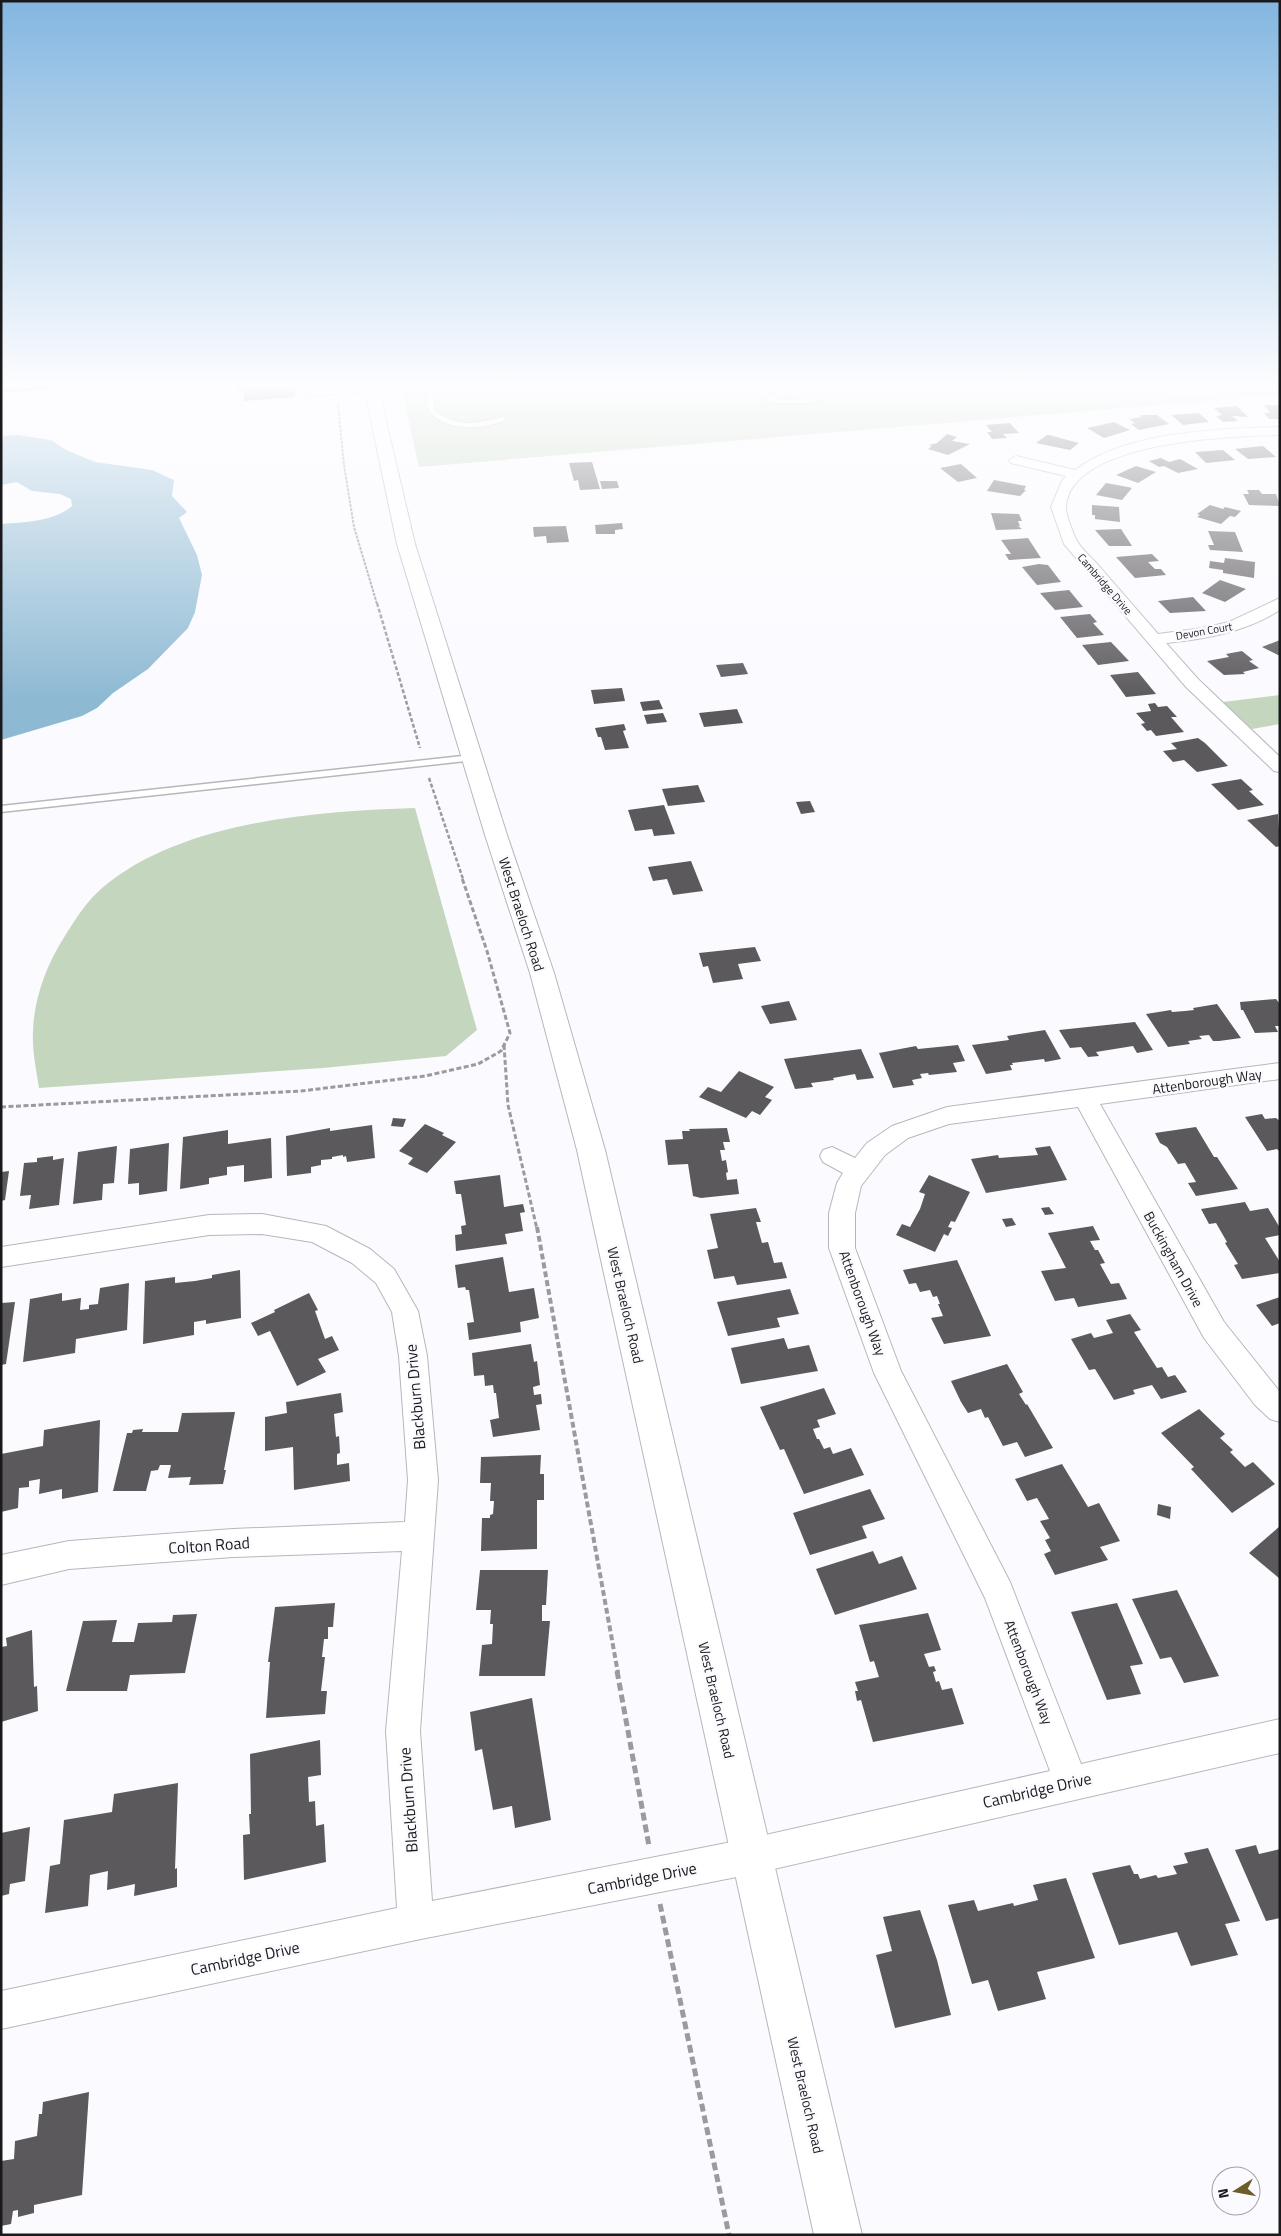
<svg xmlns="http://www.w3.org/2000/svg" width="1281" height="2236" font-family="'Titillium Web',sans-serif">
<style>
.green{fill:#c4d7be}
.water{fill:#8db9d3}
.building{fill:#5c595d}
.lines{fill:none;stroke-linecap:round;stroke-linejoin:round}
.service-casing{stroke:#b7b6bc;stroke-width:3}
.minor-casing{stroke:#b7b6bc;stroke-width:2}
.tertiary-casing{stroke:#b7b6bc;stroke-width:2}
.path-far4{stroke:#9b9b9e;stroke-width:2;stroke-dasharray:3 1;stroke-linecap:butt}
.path-far3{stroke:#9b9b9e;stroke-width:2.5;stroke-dasharray:4 2;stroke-linecap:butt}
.path-far2{stroke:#9b9b9e;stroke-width:3;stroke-dasharray:5 2.5;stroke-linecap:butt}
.path-far1{stroke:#9b9b9e;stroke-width:4;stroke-dasharray:6 3;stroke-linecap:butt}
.path{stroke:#9b9b9e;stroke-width:5;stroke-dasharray:8 4;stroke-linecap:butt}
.service{fill:#fff;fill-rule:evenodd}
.minor{fill:#fff;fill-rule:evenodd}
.tertiary{fill:#fff;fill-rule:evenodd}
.labels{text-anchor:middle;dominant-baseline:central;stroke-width:5;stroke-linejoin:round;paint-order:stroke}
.far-street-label{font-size:11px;fill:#1a1a1c;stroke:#fbfbff}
.street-label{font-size:14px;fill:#1a1a1c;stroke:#fbfbff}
.near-street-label{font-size:16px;fill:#1a1a1c;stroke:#fbfbff}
</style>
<rect width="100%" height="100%" fill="#fbfbff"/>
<g class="green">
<path d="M401 387H1280V395L419 467Z"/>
<path d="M1280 695V724L1252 729 1223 702Z"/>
<path d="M415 808 477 1030 446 1056 323 1068 39 1088C36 1069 32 1050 33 1031 34 999 46 966 63 939 74 921 86 902 102 888 181 821 316 811 415 808Z"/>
</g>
<path class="water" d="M18 435 51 440 66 450 95 462 152 470 174 480 172 496 187 512 179 518 197 555 202 575 195 612 188 628 148 669 113 693 97 708 82 716 1 740V524C25 522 53 522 72 506L71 499 60 494 32 491 17 482 1 485V436Z"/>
<g class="building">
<path d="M1 387H51L50 389 1 393Z"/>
<path d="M238 387H294L295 397 244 401V391L238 392Z"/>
<path d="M1264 405H1280V419H1269L1264 413H1270Z"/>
<path d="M1237 406 1248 417 1232 416 1238 421 1223 422 1216 416 1222 415 1214 408Z"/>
<path d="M1199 413 1209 422 1183 425 1171 415Z"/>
<path d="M1142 415H1157L1169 424 1139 430 1131 424 1135 423 1129 419 1142 417 1140 416Z"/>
<path d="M1114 422 1130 430 1104 438 1087 428Z"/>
<path d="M1010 423 1019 433 1003 434 1007 438 992 439 987 432H992L986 425Z"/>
<path d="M947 434 957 437 952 441 970 444 948 455 928 449 932 446 929 445 937 443Z"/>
<path d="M1047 435H1049L1079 443 1070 450 1036 443Z"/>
<path d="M1263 446 1276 457 1248 459 1235 449Z"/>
<path d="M1223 450 1235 460 1206 463 1195 452Z"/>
<path d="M1161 458 1169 462 1180 459 1198 469 1178 473 1164 466 1159 467 1149 461Z"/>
<path d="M592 462 600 489 580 490 578 480 574 481 569 463Z"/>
<path d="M961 464 977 478 958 482 940 468Z"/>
<path d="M1136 466 1156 472 1138 483 1116 475Z"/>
<path d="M994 480 1026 486 1024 490H1026L1020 496 987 491Z"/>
<path d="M600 481H617L619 488 602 489Z"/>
<path d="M1106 483 1128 487 1132 488 1122 500 1096 495Z"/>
<path d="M1247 490H1259L1262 494H1276L1280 506 1249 505 1243 494H1249Z"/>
<path d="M1092 505 1119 507 1120 522 1095 519V515H1092Z"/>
<path d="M1210 505 1223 509 1225 507 1241 511 1235 517 1230 516 1221 524 1197 517 1200 515 1197 514Z"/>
<path d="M991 513 1019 514 1022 521H1018L1020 526H1018L1022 529 996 530Z"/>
<path d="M622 523 623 529 615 530V534H596L595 525Z"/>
<path d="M566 526 569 542 547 543 546 536 534 537 533 527Z"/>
<path d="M1121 529 1132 546H1109L1095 530Z"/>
<path d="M1208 531 1235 532 1243 552 1210 550 1208 545H1214Z"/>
<path d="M1028 538 1041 558 1009 560 1005 554H1011L1001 540Z"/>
<path d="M1152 554 1159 561 1148 562 1155 569H1161L1166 575 1135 578 1116 557Z"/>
<path d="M1225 558 1255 562 1254 578 1223 573V570L1209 568 1210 561 1224 563Z"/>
<path d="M1039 564 1048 565 1061 582 1037 585 1022 567Z"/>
<path d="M1220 580 1246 589 1225 602 1202 593Z"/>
<path d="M1069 590 1083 607 1055 610 1040 593Z"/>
<path d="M1193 597 1206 611 1170 613 1158 601Z"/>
<path d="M1090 614 1097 622 1093 623 1104 635 1077 638 1060 617Z"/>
<path d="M1280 640V656L1262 647Z"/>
<path d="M1111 642 1129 661 1098 665 1082 645Z"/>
<path d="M1242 651 1253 660 1249 661 1259 668 1243 672 1245 674 1224 675 1207 661 1229 657 1226 654Z"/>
<path d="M743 663 748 674 721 677 716 665Z"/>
<path d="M1138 672 1156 694 1126 697 1110 675Z"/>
<path d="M622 688 625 701 594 704 591 690Z"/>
<path d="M659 700 663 709 643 711 640 702Z"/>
<path d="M1155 703 1158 707 1167 706 1177 717H1171L1184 732 1156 736 1151 730 1147 731 1141 724 1145 723 1136 713 1151 711 1148 704Z"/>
<path d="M737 709 743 723 704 727 699 713Z"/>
<path d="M663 713 667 722 647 724 644 715Z"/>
<path d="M624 724 626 730 623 731 629 748 605 750 601 737H598L595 728Z"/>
<path d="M1198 738 1205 743 1228 766 1197 772 1184 760 1173 762 1163 751 1177 749 1171 743Z"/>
<path d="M1241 779 1253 790 1249 791 1264 805 1238 810 1211 784Z"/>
<path d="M698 785 705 802 668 806 662 789Z"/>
<path d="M810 801 815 812 801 814 796 802Z"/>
<path d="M664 805 675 834 654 836 652 829 635 831 628 810Z"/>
<path d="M1278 814 1280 846 1276 847 1247 820Z"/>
<path d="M691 861 703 891 673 895 667 879 653 881 648 867Z"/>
<path d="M755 947 761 961 738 964 743 979 713 983 708 966 703 967 699 953Z"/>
<path d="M1276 999 1280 1004V1026H1275L1278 1032 1255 1033 1243 1010H1241L1240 1002Z"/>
<path d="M789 1001 797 1020 770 1024 761 1006Z"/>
<path d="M1217 1004 1241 1038 1219 1041H1213L1209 1035 1199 1036 1202 1039 1188 1041 1190 1044 1168 1047 1146 1014 1171 1010 1172 1012 1185 1011 1194 1010 1193 1008Z"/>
<path d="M1135 1022 1153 1050 1137 1053 1133 1046 1096 1052 1099 1056 1088 1057 1081 1047 1070 1048 1059 1030Z"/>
<path d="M1045 1030 1061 1059 1045 1062 1044 1059 1012 1063 1013 1065H1010L1012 1070 986 1074 972 1045 1009 1040 1007 1036Z"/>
<path d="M958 1045 965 1061 953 1063 957 1072 929 1075 928 1073 920 1074 922 1078 912 1080 914 1085 893 1088 879 1053 916 1046 918 1049Z"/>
<path d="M861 1049 874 1078 857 1080 855 1074 833 1078 834 1080 811 1083 813 1087 795 1089 784 1059Z"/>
<path d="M739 1071 774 1087 765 1097 772 1100 760 1115 752 1111 746 1118 699 1097 708 1087 721 1092Z"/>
<path d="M1262 1114 1265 1119 1276 1118 1280 1121V1152L1277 1149 1267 1151 1245 1117Z"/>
<path d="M393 1118 406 1119 403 1127 391 1126Z"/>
<path d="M425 1124 444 1133 442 1135 456 1142 427 1173 408 1164 413 1158 399 1151Z"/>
<path d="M372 1125 375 1158 347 1162 346 1156 343 1157V1155L332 1157V1159L321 1160V1165L311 1167V1173L287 1176 286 1136 330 1128V1131Z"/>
<path d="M1196 1127 1214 1157H1217L1238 1189 1196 1196 1188 1183 1196 1182 1185 1163 1178 1164 1167 1147 1160 1143 1155 1133Z"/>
<path d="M727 1128 730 1142H723L725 1150H720L722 1161 726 1160 728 1172 726 1173 727 1180 737 1179 739 1194 701 1198 693 1196 688 1164 668 1165 665 1140 683 1139 682 1131H690L689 1129Z"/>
<path d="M228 1130V1144L271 1138 272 1178 244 1182V1165L227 1167V1175L209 1178V1184L180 1189 183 1137Z"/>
<path d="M169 1143 167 1191 139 1195V1183L128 1184 130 1149Z"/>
<path d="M117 1146 114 1183 103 1184 102 1200 73 1204 78 1152Z"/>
<path d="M1050 1146 1067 1180 986 1193 971 1159 998 1155 999 1158 1038 1155 1035 1148Z"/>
<path d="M53 1156V1160L64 1158 59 1205 29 1209 31 1195 20 1196 24 1163 37 1162V1158Z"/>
<path d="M9 1171 5 1200 1 1201V1172Z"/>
<path d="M500 1175 504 1207 523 1204 525 1212 520 1213 523 1231 505 1234 507 1244 456 1251 455 1235 462 1234 461 1226 466 1225 461 1194H456L454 1181Z"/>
<path d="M929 1175 970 1192 955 1222 951 1221 948 1227 952 1228 948 1236 944 1234 935 1252 896 1235 902 1224 910 1227 920 1209 925 1194 919 1192Z"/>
<path d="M1245 1202 1250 1211 1268 1208 1280 1228V1235L1265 1238 1280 1262V1273L1242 1279 1234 1265 1238 1264 1225 1243 1227 1242 1216 1223 1209 1224 1201 1209Z"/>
<path d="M1049 1207 1054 1214 1045 1215 1041 1208Z"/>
<path d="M756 1208 761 1222H756L762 1243 768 1242 774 1263 782 1262 787 1278 737 1285 734 1276 714 1279 707 1250 718 1248 710 1214Z"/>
<path d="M1012 1218 1016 1225 1006 1227 1002 1219Z"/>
<path d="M1093 1226 1100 1240 1090 1241 1095 1250H1098L1105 1263 1100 1264 1111 1284 1119 1283 1127 1299 1078 1307 1074 1298 1055 1301 1041 1271 1066 1268 1048 1233Z"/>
<path d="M503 1257 509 1292 534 1288 539 1318 520 1322 521 1332 469 1340 467 1323 474 1322 469 1290H466L465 1287 458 1288 455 1265Z"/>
<path d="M957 1260 991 1336 944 1344 931 1318 943 1316 938 1304H940L937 1296 933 1297 930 1290 920 1292 916 1283 909 1284 903 1270Z"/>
<path d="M240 1270 241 1318 206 1324V1320L194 1322V1335L143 1344 145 1281 175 1277V1283L195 1281 212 1278V1275Z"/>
<path d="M129 1283 127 1330 76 1339 75 1353 23 1362 30 1299 62 1293V1301L81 1298 80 1310 89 1309V1305L98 1304 100 1288Z"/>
<path d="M790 1289 799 1314 777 1318 780 1327 728 1336 717 1302Z"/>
<path d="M309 1293 318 1310 315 1311 325 1339 332 1336 339 1350 318 1359 326 1372 297 1386 270 1331 258 1336 251 1323 275 1312 274 1310Z"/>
<path d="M1280 1297V1323L1272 1326 1256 1305Z"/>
<path d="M15 1302 6 1364 1 1365V1303Z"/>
<path d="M1130 1314 1141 1330 1134 1332 1157 1368 1162 1367 1168 1377 1175 1375 1187 1392 1161 1399 1152 1385 1133 1390 1135 1394 1114 1400 1095 1369 1089 1370 1071 1339 1091 1333 1094 1338 1113 1333 1106 1320Z"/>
<path d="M784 1338 788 1349 809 1345 818 1371 741 1384 731 1348Z"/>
<path d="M531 1344 534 1362 537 1361 540 1385 533 1387 534 1395 541 1394 542 1404 536 1405 540 1430 493 1437 490 1420 499 1418 496 1393H494L493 1385 485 1386 484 1375 474 1376 472 1353Z"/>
<path d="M1007 1364 1023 1392 1019 1394 1026 1405 1027 1404 1053 1448 1025 1457 1017 1442 1003 1446 988 1417 985 1418 981 1409 968 1413 961 1402 951 1381Z"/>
<path d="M824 1388 836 1414 817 1420 820 1427 813 1429 817 1439H819L824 1449 830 1447 833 1454 851 1448 864 1475 804 1494 784 1449 780 1450 760 1407Z"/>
<path d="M341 1393 343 1412 334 1414 336 1437 339 1436 340 1453 337 1454V1465L349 1463 350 1481 294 1490 293 1447 265 1451V1417L287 1413 286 1402Z"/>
<path d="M1199 1409 1225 1434 1220 1438 1233 1450 1230 1452 1245 1467 1253 1462 1275 1484 1232 1513 1191 1469 1194 1467 1161 1433Z"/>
<path d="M235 1412 224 1470H226L223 1484 189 1485 191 1477 168 1478 171 1465H160L158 1470 151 1471 146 1491H113L127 1433H132L133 1430 143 1429 142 1432H178L182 1413Z"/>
<path d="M100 1420 98 1492 62 1499V1489L39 1494 40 1479 29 1481V1487L19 1488 18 1508 1 1512V1454L43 1446 44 1430Z"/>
<path d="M541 1455 540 1474H544V1500H537V1549L481 1551 482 1518H490V1515L493 1514 494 1501H490L491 1483H480L481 1457Z"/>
<path d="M1062 1464 1088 1507 1099 1503 1120 1541 1100 1547 1108 1560 1055 1575 1044 1554 1051 1551 1045 1540 1050 1538 1040 1521 1049 1519 1037 1498 1027 1501 1015 1479Z"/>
<path d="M870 1489 885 1519 862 1526 867 1538 810 1555 793 1513Z"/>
<path d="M1158 1504 1171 1507 1170 1519 1157 1515Z"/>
<path d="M1280 1526V1579L1249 1553Z"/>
<path d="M873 1551 879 1564 902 1556 917 1589 835 1615 816 1569Z"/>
<path d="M480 1570H548L546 1605H542V1621H550L545 1676H479L482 1645 492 1644 493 1624H490L491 1610H476Z"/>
<path d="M1177 1590 1219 1676 1184 1683 1171 1657 1160 1659 1132 1599Z"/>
<path d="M335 1603 333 1627H328V1639H324L322 1657H325L321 1691H327L325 1714 266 1718 270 1662H268L275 1607Z"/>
<path d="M1117 1603 1143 1664 1130 1666 1141 1694 1107 1700 1071 1612Z"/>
<path d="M928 1613 941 1650 924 1654 929 1667 934 1666 936 1671 933 1672 936 1682 939 1681 942 1690 952 1688 964 1724 873 1742 861 1700 857 1701 855 1691H858L855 1682 879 1677 874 1661 870 1662 859 1625Z"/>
<path d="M197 1614 185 1673 130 1675 127 1691H66L83 1621 117 1620 112 1642H134L138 1623 172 1622 173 1615Z"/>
<path d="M32 1630 34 1687 37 1686 38 1711 1 1722V1647L7 1646 6 1638Z"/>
<path d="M532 1698 551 1820 515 1828 512 1806 493 1810 482 1749 475 1751 470 1712Z"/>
<path d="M320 1740 321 1775 308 1777 309 1802 315 1801 316 1826 324 1824 326 1862 244 1880 243 1835 250 1834 249 1814H251L250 1754Z"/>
<path d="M178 1783 175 1869 177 1868V1887L134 1896 135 1884 107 1890 108 1871 90 1875 88 1906 45 1913 50 1866 60 1864 64 1820 112 1812 114 1794Z"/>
<path d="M30 1827 25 1881 10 1884 9 1894 1 1896V1833Z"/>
<path d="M1256 1845 1259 1854 1280 1849V1918L1266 1921 1235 1850Z"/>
<path d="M1208 1848 1240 1921 1225 1924 1238 1955 1191 1966 1177 1932 1119 1945 1092 1873 1130 1865 1134 1874H1138L1140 1879 1156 1875 1158 1878 1177 1874 1173 1866 1188 1863 1184 1853Z"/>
<path d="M1066 1878 1095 1958 1037 1972 1046 1999 998 2011 988 1980 972 1984 948 1905 974 1900 978 1911 1013 1903 1014 1906 1038 1900 1033 1885Z"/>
<path d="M920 1910 937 1960 951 2015 895 2028 876 1955 892 1951 883 1917Z"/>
<path d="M89 2092 82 2195 34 2205V2213L18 2217V2210L13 2211 11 2224 1 2226V2161L14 2159 15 2141 37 2136 39 2114H42L43 2102Z"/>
</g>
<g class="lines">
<defs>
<g id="service">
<path d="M427 387H433V402L435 410C455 429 479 423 503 417L506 419C488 430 442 432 429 410 425 404 427 394 427 387Z"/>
<path d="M628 387H636L630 390Z"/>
<path d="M787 387H794L774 400 813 399 816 401 813 403H769L768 397Z"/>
<path d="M1280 387V391L1170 395 1167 393 1170 391Z"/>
<path d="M372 388 375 390 374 391 308 396 305 394 308 392Z"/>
<path d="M472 755 475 756V760L1 812V806Z"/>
</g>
<g id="minor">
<path d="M1280 427V435C1231 436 1072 441 1066 506 1065 512 1073 533 1076 539 1080 548 1091 557 1098 565 1118 588 1138 611 1158 634L1203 628 1229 622 1280 598V610C1246 632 1206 639 1166 643L1198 679 1280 757V772L1274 771 1186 687 1064 544 1051 507 1062 481 1066 476 1011 463 1009 460 1016 456 1075 470C1128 431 1216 429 1280 427Z"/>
<path d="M1280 1063V1079L1100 1104 1224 1322 1280 1392V1422L1270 1419 1255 1405 1204 1338 1078 1107 949 1124 908 1138 885 1155 861 1186 855 1213V1248L901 1371 1010 1582 1081 1764 1280 1719V1753L752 1874 416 1940 1 2029V1991L397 1908 386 1731 402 1551 233 1557 69 1569 1 1585V1555L69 1541 233 1529 405 1522 408 1480 399 1356 392 1312 376 1283 352 1263 312 1242 262 1234 209 1235 1 1267V1247L209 1215 262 1214 326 1226 370 1249 394 1269 418 1311 427 1356 438 1480 420 1731 432 1901 752 1838 1050 1771 985 1598 874 1373 829 1248V1213L837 1183 843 1173 823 1162 820 1156 823 1150 832 1147 855 1158 867 1143 892 1126 947 1107Z"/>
</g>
<path id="tertiary" d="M364 387H378L415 544 507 835 554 973 605 1150 862 2235H814L577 1150 530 973 485 835 397 544Z"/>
</defs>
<use href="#service" class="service-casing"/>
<use href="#minor" class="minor-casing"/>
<use href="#tertiary" class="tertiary-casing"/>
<path class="path-far4" d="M338 405 344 465 354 527 377 604"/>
<g class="path-far3">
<path d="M377 603 420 748"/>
<path d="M429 778 463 879"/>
</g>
<g class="path-far2">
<path d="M504 1045 508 1105 537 1229"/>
<path d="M1 1107 301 1091 425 1076 478 1064 501 1051 510 1033 487 951 462 878"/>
</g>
<path class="path-far1" d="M537 1227 618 1673"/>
<g class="path">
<path d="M617 1671 649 1846"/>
<path d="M660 1904 729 2235"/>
</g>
<use href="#service" class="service"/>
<use href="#minor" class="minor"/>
<use href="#tertiary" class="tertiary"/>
</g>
<linearGradient id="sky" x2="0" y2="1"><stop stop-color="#83b6e0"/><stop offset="0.55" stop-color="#fdfdff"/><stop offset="1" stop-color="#fdfdff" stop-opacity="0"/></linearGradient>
<rect width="1281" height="700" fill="url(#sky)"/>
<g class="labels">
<g class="far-street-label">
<text transform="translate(1105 584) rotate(49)">Cambridge Drive</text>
<text transform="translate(1204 631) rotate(-10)">Devon Court</text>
</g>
<g class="street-label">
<text transform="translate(522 914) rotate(72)">West Braeloch Road</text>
<text transform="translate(1207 1081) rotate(-8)">Attenborough Way</text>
<text transform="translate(1174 1259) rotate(61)">Buckingham Drive</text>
<text transform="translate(863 1303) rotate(70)">Attenborough Way</text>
<text transform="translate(626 1305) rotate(77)">West Braeloch Road</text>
<text transform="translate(1029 1672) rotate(69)">Attenborough Way</text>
<text transform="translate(717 1700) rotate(77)">West Braeloch Road</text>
<text transform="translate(806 2095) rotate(77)">West Braeloch Road</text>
</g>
<g class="near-street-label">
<text transform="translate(415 1397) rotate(-95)">Blackburn Drive</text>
<text transform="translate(209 1545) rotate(-4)">Colton Road</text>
<text transform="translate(1037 1790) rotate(-13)">Cambridge Drive</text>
<text transform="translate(408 1800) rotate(-94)">Blackburn Drive</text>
<text transform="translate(642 1878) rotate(-11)">Cambridge Drive</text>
<text transform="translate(245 1958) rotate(-12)">Cambridge Drive</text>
</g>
</g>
<rect width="1281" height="2236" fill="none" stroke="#1a1a1c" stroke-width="5"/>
<g transform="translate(1236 2191) rotate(259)"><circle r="24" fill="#fbfbff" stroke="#a1a1a4"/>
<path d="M0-4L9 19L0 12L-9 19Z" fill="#6d5b29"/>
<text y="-8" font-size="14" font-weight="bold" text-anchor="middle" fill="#1a1a1c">N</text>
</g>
</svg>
